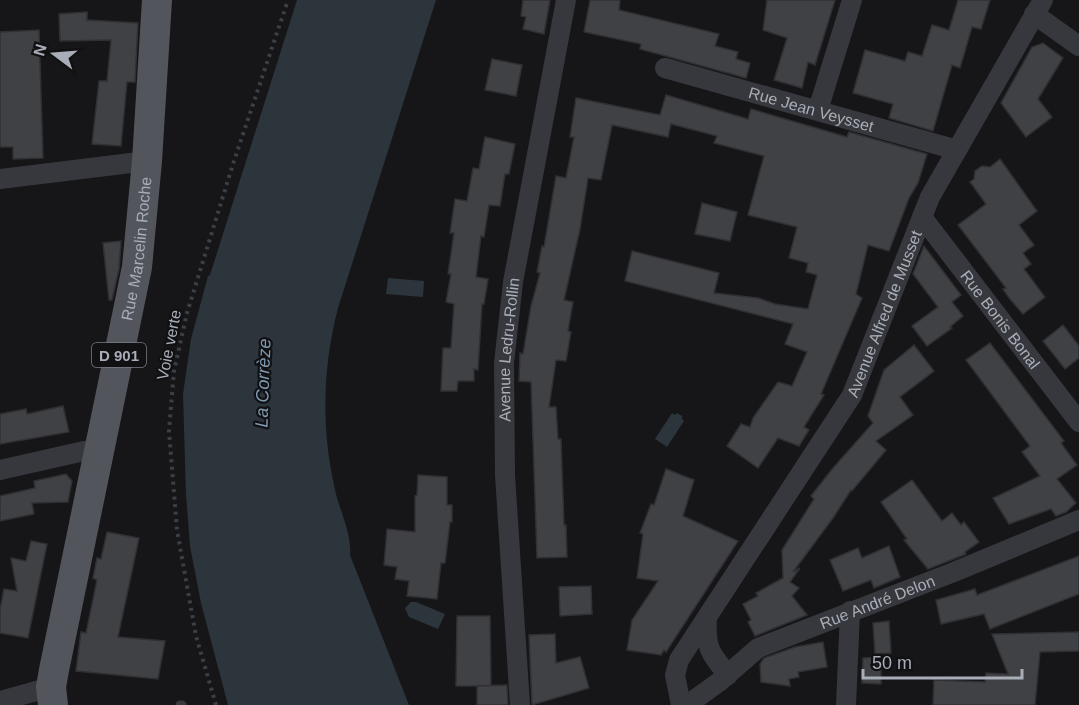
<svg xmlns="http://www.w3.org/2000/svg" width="1079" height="705" font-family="Helvetica,sans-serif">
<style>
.water{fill:#2c353c}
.building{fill:#404145;stroke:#303034;stroke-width:1.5}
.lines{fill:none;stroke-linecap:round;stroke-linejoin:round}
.path{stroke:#3d3f44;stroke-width:4;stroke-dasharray:3 4.5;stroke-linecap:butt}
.lane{stroke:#37383d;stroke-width:9}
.street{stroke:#37383d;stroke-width:20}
.primary{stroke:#53555c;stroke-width:30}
.labels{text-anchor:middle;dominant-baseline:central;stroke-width:4.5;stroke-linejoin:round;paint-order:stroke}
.shield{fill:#111113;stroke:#7b7e86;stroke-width:1.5}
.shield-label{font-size:15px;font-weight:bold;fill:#a8adb8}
.street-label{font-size:16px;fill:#a8adb8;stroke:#111113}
.water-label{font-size:18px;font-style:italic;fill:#7f9bb3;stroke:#111113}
</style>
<rect width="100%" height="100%" fill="#161618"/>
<g class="water">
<path d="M297 0H436L338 308C323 366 321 426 334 485 338 508 352 532 350 555L409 705H228L201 603 190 546 186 494 183 394 191 339 208 276 210 275Z"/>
<path d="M388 278 424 281 423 297 386 294Z"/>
<path d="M672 413 675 415 677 413 682 416V419L684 421 667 447 655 439Z"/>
<path d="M411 602H416L445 614 438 629 409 617 405 608Z"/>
</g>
<g class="building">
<path d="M523 0H550L544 34 523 29 526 17 521 16Z"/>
<path d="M590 0H620L619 10 719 34 715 46 738 52 736 59 750 63 746 78 640 49 641 44 584 32Z"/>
<path d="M767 0H835L815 65 808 62 802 88 774 80 787 38 763 30Z"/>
<path d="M958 0H990L981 29 972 27 960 68 952 65 933 131 889 118 893 104 853 93 865 50 905 61 908 52 922 56 932 25 949 30Z"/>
<path d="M87 12V20L138 23 135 82H127L121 146 92 144 99 81H107L111 40 60 41 59 14Z"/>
<path d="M39 30 43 158 13 159V147H0V32Z"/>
<path d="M1043 43 1063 58 1038 99 1052 117 1026 137 1001 103 1032 47Z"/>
<path d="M492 59 522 65 516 96 485 90Z"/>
<path d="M666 95 748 119 751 109 847 137 849 132 927 154 918 183 909 198 889 251 868 245 856 294 862 298 821 394 824 395 804 427 809 430 799 446 778 438 758 468 727 446 741 424 750 427 753 418 778 382 792 386 807 352 785 344 793 324 625 281 632 251 719 273 714 293 758 298 775 304 808 309 817 275 806 272 808 263 789 258 797 227 748 215 764 156 714 143 717 136 671 124 668 137 612 125 601 180 588 178 580 229 564 300 573 302 568 331 571 332 566 361 556 360 549 407H556L558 439H561L564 525H566L567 557 537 558 531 382 519 381 520 353 523 354 531 306 540 273 537 272 542 246 544 247 556 176 566 178 574 137H570L576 98 660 115Z"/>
<path d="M485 137 515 144 509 174H505L500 206 489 205 484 237 481 236 476 277 488 279 484 304H482L478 370 474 369V381H458L457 391H441L443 348H451L454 304 446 302 451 274H448L454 233H450L455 199 467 201 473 168 479 169Z"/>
<path d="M1000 159 1037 211 1019 225 1034 245 1023 253 1031 264 1024 269 1045 297 1023 314 1009 298 1003 289 1006 288 958 225 986 204 970 182 974 179 975 171 982 166 990 167Z"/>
<path d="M702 203 737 212 730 241 695 234Z"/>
<path d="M121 241 119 269 112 300H109L103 243Z"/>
<path d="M924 246 961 295 952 302 963 316 950 327 952 328 927 346 912 326 938 307 913 274Z"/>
<path d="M1063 325 1079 346V358L1065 369 1043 341Z"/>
<path d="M990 343 1064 441 1061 443 1077 465 1057 479 1076 503 1066 512 1056 516 1051 509 1009 524 993 498 1040 476 1022 452 1030 446 966 360Z"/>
<path d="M914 345 934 371 900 397 913 415 876 441 886 450 852 491 851 490 833 518 793 572 800 568 790 582 799 588 792 596 807 615 755 636 748 622 751 620 743 604 758 596 756 593 783 578 782 550 814 499 811 496 833 468 873 423 868 416 884 370Z"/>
<path d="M63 406 69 432 0 444V414L26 409 27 414Z"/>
<path d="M666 469 694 480 683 516 738 541 666 652 664 650 661 655 627 650 632 620 658 581 637 578 643 534 640 533 651 504 654 505Z"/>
<path d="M66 474 72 481 68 502 32 503 34 514 0 521V496L35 488 34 481Z"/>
<path d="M418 475 447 477V505H452V522H450L445 563H441L437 599 407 596 409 581 395 579 397 567 384 565 387 529 415 532V496L417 495Z"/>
<path d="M912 480 942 521 952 513 961 525 964 522 979 542 965 552 966 554 928 569 904 540 907 539 881 502Z"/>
<path d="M107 532 139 538 118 637 165 641 158 679 76 671 81 632 86 633 97 580 93 578 97 558 101 559Z"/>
<path d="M31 541 47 544 28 638 0 633V609L4 589 17 591 11 558 26 561Z"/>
<path d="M889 546 900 577 874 588 871 580 843 591 830 560 858 548 862 558Z"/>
<path d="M1079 556V594L990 629 984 614 941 624 936 600 975 589 977 595Z"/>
<path d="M591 586 592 614 560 616 559 587Z"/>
<path d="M457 616H490L491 686H456Z"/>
<path d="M889 621 891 653 875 654 873 623Z"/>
<path d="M1079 632V651L1040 652 1035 705H933L934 680 985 682 986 673 1008 674 992 634Z"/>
<path d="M555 634 556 663 580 657 589 688 532 705 529 635Z"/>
<path d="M823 642 827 667 798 672 799 677 789 679 790 686 761 682 760 664 764 658 795 647Z"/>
<path d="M881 657V684L862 683 863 658Z"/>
<path d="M507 685 508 705H477V686Z"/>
</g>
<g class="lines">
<path class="path" d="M216 705 196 636 177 530 169 431 174 371 187 313 233 164 288 0"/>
<path class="lane" d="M180 705H182"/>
<g class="street">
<path d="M1034 14 1079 46"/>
<path id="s1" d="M665 68 957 150"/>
<path d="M818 110 852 0"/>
<path d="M0 179 147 161"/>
<path id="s2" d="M922 217 1079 422"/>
<path d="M0 470 84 451 99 450"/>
<path d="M707 617C705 647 709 652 728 675"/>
<path d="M0 701 51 687"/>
<path id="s3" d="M520 705 505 475 504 363 513 282 566 0"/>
<path id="s4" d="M681 705 675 675 679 660 852 395 930 197 1043 0"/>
<path id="s5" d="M687 705 719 682 758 648 954 572 1079 520"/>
<path d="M846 705 850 611"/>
</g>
<path class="primary" id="s6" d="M53 705 51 687 54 670 137 267 147 161 157 0"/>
</g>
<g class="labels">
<rect class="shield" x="92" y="343" width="54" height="24" rx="4.5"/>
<g class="shield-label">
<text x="119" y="355">D 901</text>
</g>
<g class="street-label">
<text stroke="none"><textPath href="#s1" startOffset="152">Rue Jean Veysset</textPath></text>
<text stroke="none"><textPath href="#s6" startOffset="465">Rue Marcelin Roche</textPath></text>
<text stroke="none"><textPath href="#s4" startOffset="450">Avenue Alfred de Musset</textPath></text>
<text stroke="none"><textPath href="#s2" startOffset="129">Rue Bonis Bonal</textPath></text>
<text transform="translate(169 345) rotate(-79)">Voie verte</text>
<text stroke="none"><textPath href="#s3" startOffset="356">Avenue Ledru-Rollin</textPath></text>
<text stroke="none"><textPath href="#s5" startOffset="219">Rue André Delon</textPath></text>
</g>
<g class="water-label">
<text transform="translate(263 383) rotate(-88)">La Corrèze</text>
</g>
</g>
<g transform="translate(54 54) rotate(286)" stroke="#111113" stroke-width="4.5" paint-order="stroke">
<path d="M0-4.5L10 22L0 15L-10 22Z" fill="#a8adb8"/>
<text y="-9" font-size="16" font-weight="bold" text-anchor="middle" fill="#a8adb8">N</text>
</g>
<path d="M863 669v9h159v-9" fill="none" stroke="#a8adb8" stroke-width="3"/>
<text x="872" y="669" font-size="18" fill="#a8adb8" stroke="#111113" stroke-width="4.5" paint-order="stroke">50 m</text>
</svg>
